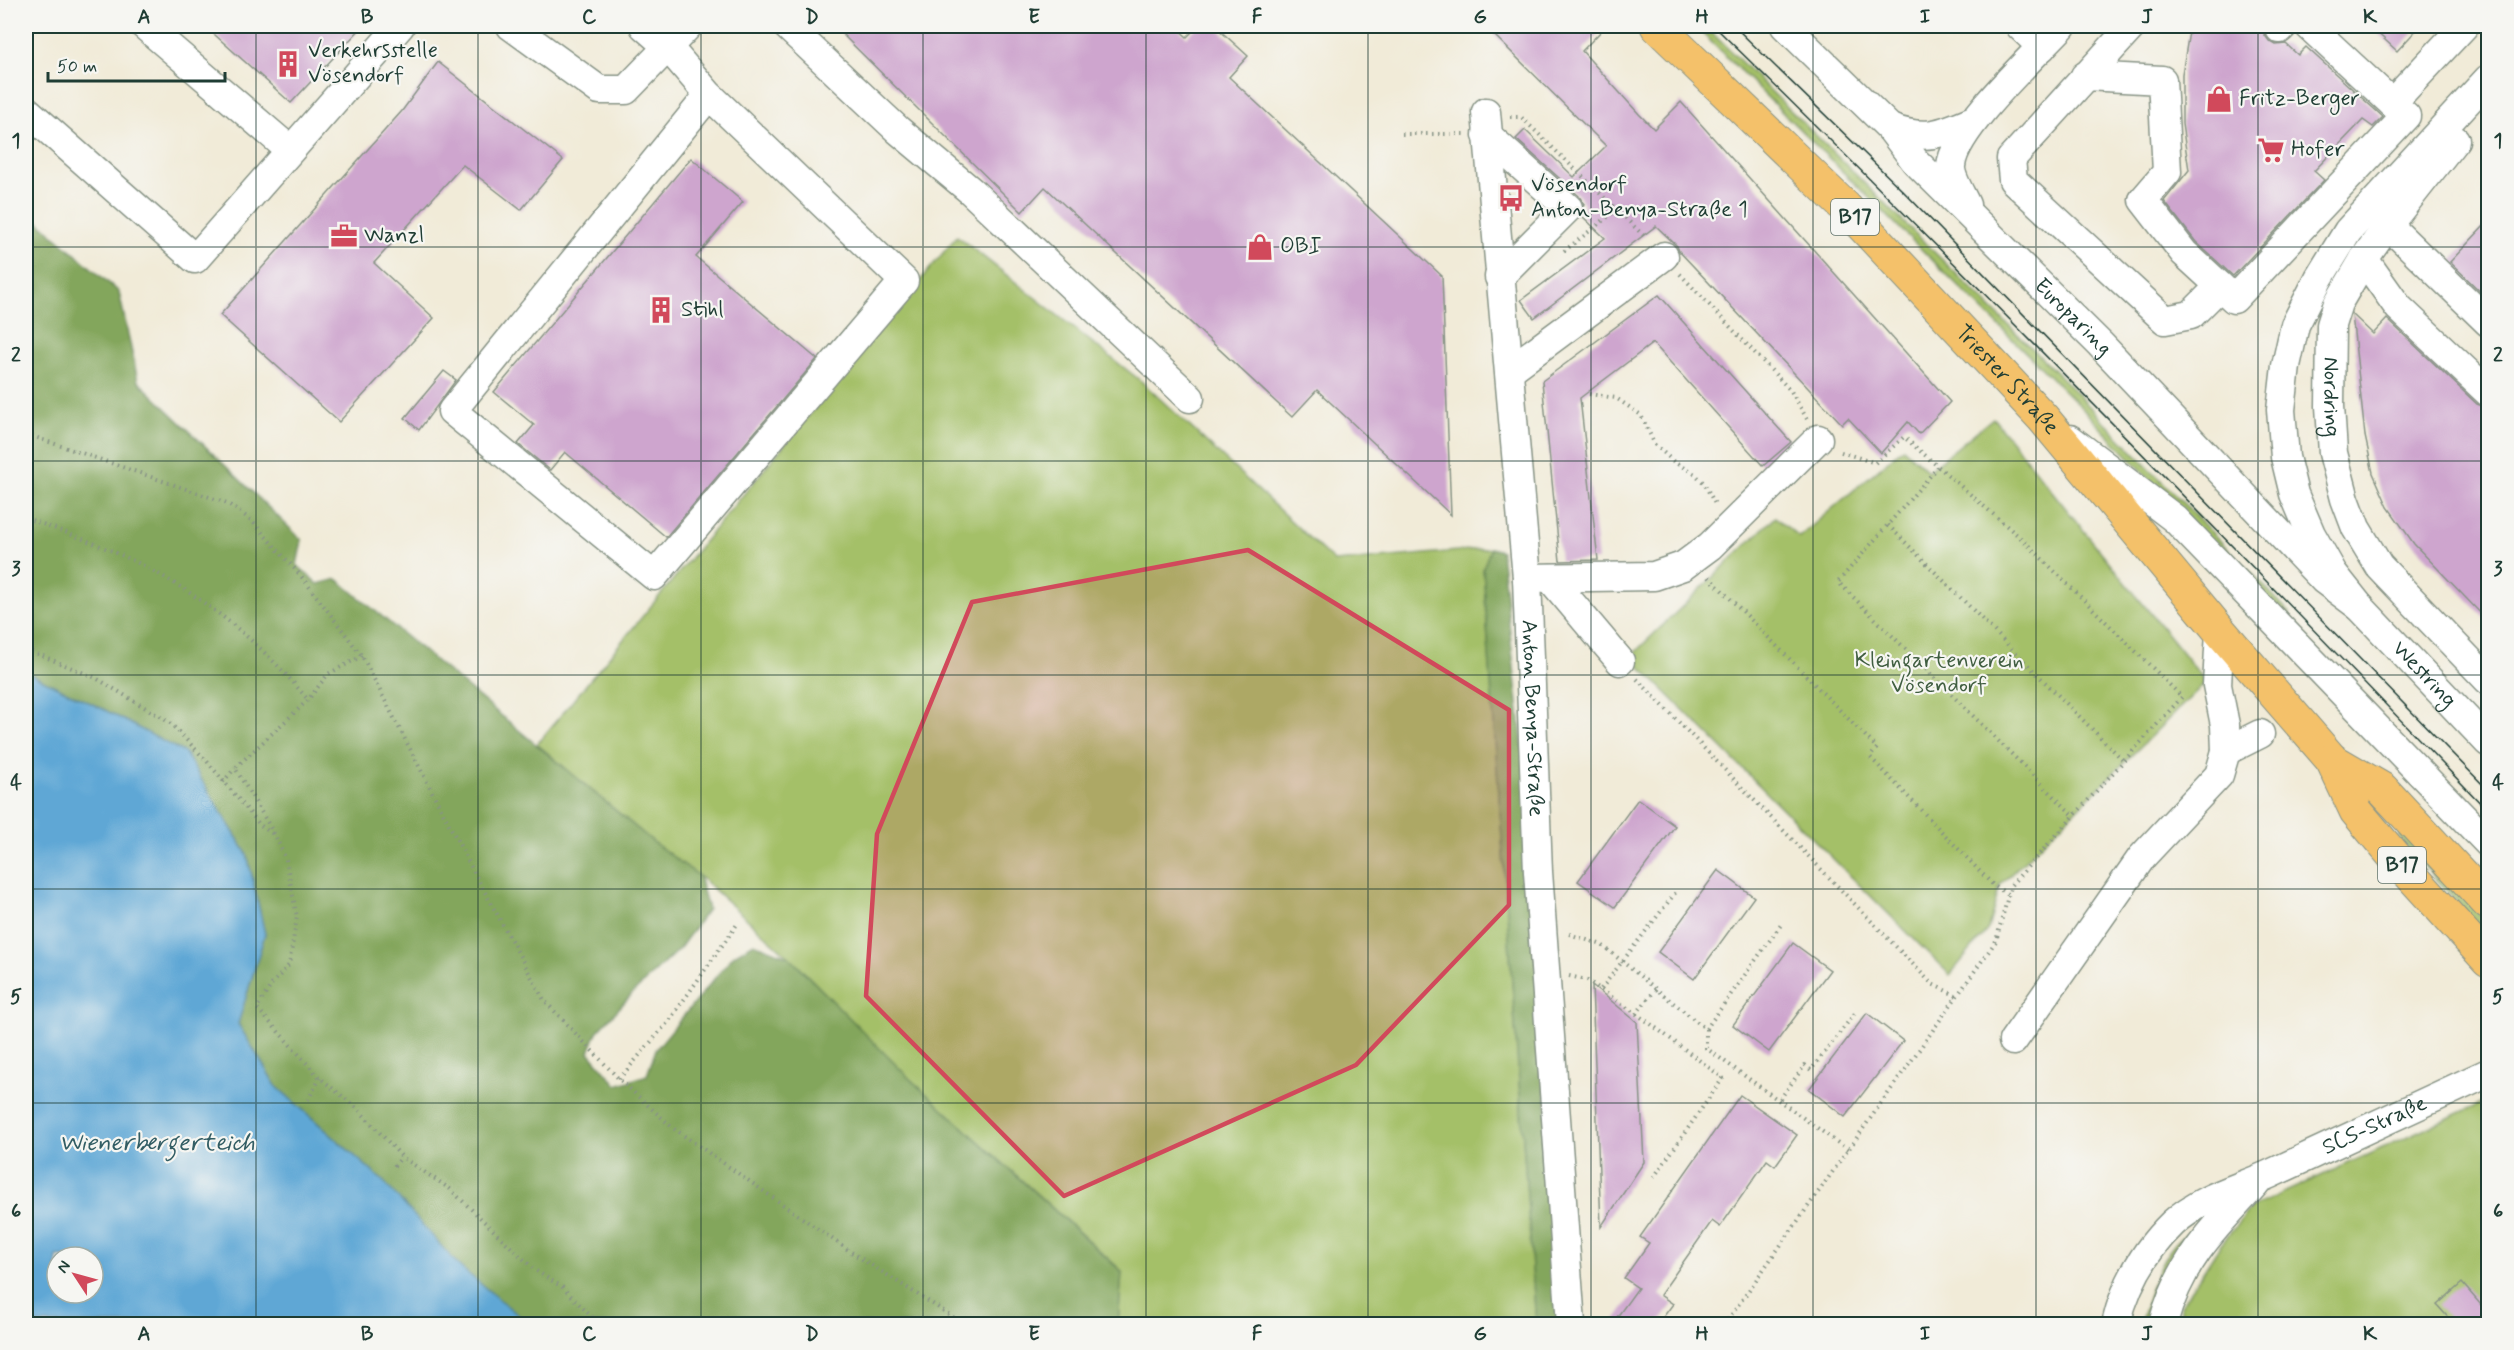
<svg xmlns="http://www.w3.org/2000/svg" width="2514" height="1350" font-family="Mynerve,sans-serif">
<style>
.green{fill:#a4c067;stroke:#627e4e;stroke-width:1.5}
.forest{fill:#83a65c;stroke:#517248;stroke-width:1.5}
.water{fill:#5ea7d5;stroke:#3e7284;stroke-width:1.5;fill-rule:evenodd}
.building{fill:#cea5ce}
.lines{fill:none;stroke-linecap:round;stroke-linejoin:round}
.minor-casing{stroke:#889486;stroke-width:31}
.major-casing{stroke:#889486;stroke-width:35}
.path{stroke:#889486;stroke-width:4;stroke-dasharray:1.5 4.5;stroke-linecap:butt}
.minor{stroke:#fff;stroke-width:28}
.major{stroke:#f4c16a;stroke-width:33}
.tram{stroke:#1f3d34;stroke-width:1.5}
.marked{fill:#d1495b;fill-opacity:0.2;stroke:#d1495b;stroke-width:4.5;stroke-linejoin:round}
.grid{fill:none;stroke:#1f3d34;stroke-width:1.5;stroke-opacity:0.55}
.labels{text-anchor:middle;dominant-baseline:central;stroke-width:4.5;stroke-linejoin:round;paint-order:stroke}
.shield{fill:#f6f6f2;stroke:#60746d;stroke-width:1.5}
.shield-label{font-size:21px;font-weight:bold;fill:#1f3d34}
.poi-label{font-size:22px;fill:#1f3d34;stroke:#f6f6f2;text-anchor:start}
.street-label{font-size:22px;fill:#1f3d34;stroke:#f6f6f2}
.park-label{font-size:22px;fill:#405e41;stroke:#f6f6f2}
.water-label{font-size:24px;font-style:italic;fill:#325d64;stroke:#f6f6f2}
.neatline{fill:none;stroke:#1f3d34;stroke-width:2}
.grid-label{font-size:20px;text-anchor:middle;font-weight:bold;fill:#1f3d34}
</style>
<rect width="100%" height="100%" fill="#f6f6f2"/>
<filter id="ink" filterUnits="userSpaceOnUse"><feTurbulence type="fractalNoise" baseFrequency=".0167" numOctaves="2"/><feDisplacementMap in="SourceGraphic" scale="12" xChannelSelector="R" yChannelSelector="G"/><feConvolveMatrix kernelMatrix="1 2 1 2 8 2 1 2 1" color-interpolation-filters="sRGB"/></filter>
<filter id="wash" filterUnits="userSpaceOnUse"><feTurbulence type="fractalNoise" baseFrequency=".008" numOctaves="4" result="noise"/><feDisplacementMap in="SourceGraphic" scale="24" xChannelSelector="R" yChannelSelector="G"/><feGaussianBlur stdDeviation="1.35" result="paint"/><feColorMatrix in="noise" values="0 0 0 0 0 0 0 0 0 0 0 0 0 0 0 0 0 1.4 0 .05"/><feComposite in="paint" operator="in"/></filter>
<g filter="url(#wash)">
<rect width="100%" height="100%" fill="#f1ebd8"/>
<g class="green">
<path d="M1695 26H1705L2060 376 2290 613 2284 619 2077 403Z"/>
<path d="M957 236 1141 381 1335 562 1491 548 1483 568 1536 1324H1118L1122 1271 909 1078 789 957 699 876 657 845 537 744Z"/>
<path d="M1993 418 2206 682 2000 885 1988 929 1950 975 1630 657 1775 517 1799 537 1903 448 1928 471Z"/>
<path d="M2402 833 2488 923V936L2398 837Z"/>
<path d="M2488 1100V1324H2179L2180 1307 2216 1251 2250 1208Z"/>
<path d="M2189 1233 2191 1235 2188 1240C2167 1266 2155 1292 2148 1324H2140C2149 1296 2160 1248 2189 1233Z"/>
</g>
<g class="forest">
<path d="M26 211 119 292 138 381 302 540 297 565 318 584 337 579 657 845 699 876 708 909 680 948 634 992 597 1032 589 1052 617 1085 647 1075 656 1049 734 955 754 943 789 957 909 1078 1122 1272 1118 1324H529L460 1267 383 1181 276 1086 238 1024 265 934 247 854 185 753 103 709 26 672Z"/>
<path d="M1491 548 1501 551 1523 748 1561 1324H1536L1483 568Z"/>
</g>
<path class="water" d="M26 672 103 709 185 753 247 854 265 934 238 1024 276 1086 383 1181 460 1267 529 1324H26ZM57 1257H93V1293H57Z"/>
<g id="blocks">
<g class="building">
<path d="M205 26H363L291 103Z"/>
<path d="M834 26H1175L1187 37 1198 26H1215L1248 56 1229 77 1442 276 1451 515 1317 390 1292 417 1045 187 1022 212Z"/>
<path d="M1485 26H1606L1582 51 1639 114 1654 129 1681 102 1950 402 1919 434 1908 422 1881 453 1848 418 1842 424 1679 251 1677 246 1656 226 1534 318 1521 300 1605 238 1582 216 1584 204 1579 196 1516 139 1525 130 1574 177 1606 146Z"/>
<path d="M2190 26H2264V34L2269 41 2276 45 2286 44 2298 55 2306 47 2383 117 2373 127 2363 120 2314 171 2324 180 2233 276 2196 242 2164 201 2189 170 2182 124V74Z"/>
<path d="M2370 26H2420L2397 51Z"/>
<path d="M438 62 563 160 521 210 463 165 374 263 434 318 339 422 220 315 402 111Z"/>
<path d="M691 158 743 202 696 257 817 359 666 537 565 452 550 470 518 444 534 425 494 392Z"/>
<path d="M2488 222V299L2450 262Z"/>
<path d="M1659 295 1791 442 1763 466 1653 343 1580 398 1598 560 1560 561 1542 381Z"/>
<path d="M2352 314 2373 334 2387 319 2477 404 2488 408V621L2414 544 2388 507 2373 473 2365 436Z"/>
<path d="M444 371 456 380 419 430 405 418Z"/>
<path d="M1638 799 1675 826 1615 907 1578 881Z"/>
<path d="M1718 870 1754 897 1694 979 1658 952Z"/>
<path d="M1793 943 1830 970 1769 1052 1733 1025Z"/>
<path d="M1592 985 1637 1022 1644 1162 1601 1227Z"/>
<path d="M1867 1013 1903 1041 1845 1117 1809 1089Z"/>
<path d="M1740 1095 1797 1135 1775 1166 1767 1160 1720 1227 1712 1221 1660 1295 1673 1304 1658 1324H1612L1638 1288 1624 1278 1649 1243 1640 1237Z"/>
<path d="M2462 1283 2488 1313V1324H2454L2437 1305Z"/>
</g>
</g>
</g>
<g filter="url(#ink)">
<use href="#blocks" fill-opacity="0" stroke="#889486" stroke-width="1.5"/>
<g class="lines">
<defs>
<g id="minor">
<path d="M145 26 290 150"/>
<path d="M511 26 599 90H626L688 26"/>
<path d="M644 26 668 47 709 95 452 411 654 576 904 281 709 95"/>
<path d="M787 26 898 130 971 191 1190 398"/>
<path id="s1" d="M1785 26 1890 128 1915 161 2100 344 2324 580 2360 607"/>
<path d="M2020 26 2042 47"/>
<path d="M2132 26 2011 159 2013 180 2165 320 2191 315 2220 286 2234 299 2406 116 2392 103 2464 26"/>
<path d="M2309 26 2392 103"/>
<path d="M2280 29 2283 26"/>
<path d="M2085 76 2162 80 2167 172 2143 200 2184 253 2220 286"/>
<path id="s2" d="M2488 79 2348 231 2319 278 2295 325 2286 366 2281 410 2285 457 2294 494 2311 534 2333 573 2360 607 2488 742"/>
<path d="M26 110 195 259 400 26"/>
<path id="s3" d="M1486 112 1527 578 1538 872 1571 1324"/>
<path d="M1890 128C1925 141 1941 134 1973 120"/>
<path d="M1487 135 1568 208 1499 277"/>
<path id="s4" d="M2455 140 2388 225 2364 259 2338 303 2331 325 2330 406 2333 453 2345 499 2356 528 2379 566 2488 680"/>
<path d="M1966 205C1961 194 1950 177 1951 166 1954 129 2035 55 2062 26"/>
<path d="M2388 225 2488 322"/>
<path d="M2364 259 2398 307 2488 392"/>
<path d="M1510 370 1664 256"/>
<path d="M2070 439 2175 519 2488 843"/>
<path d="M1527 578 1654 576 1683 566 1710 546 1818 439"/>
<path d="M1550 578 1620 661"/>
<path d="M2226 751 2260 734"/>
<path d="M2013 1041 2142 857 2219 775 2226 751 2225 725 2217 685 2220 631"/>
<path id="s5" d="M2116 1324C2125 1286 2144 1251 2173 1223 2200 1198 2237 1189 2270 1174 2343 1140 2416 1107 2488 1073"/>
<path d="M2163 1324C2179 1263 2213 1229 2255 1184"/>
</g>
<g id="major">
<path id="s6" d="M1657 26 1845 207 2043 418 2220 631 2332 760 2356 811 2397 860 2488 960"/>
<path d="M2332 760 2382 789 2488 903"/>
</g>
</defs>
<use href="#minor" class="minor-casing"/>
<use href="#major" class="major-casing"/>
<g class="path">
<path d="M1510 117H1521L1646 238"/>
<path d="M1402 134H1464"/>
<path d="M1564 251 1618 209"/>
<path d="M1680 274 1791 391 1807 419"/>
<path d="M1589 394 1616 398 1641 415 1655 445 1674 462 1695 474 1704 483 1716 506"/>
<path d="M26 434 227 503 251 520 301 576 362 656 469 863 544 1000 619 1079 673 1128 851 1252 964 1324"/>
<path d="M1938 467 1838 582 2074 816"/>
<path d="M26 518C70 534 116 550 157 573 214 605 267 649 308 700"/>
<path d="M1888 525 2124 761"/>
<path d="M1709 577 1877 748 1870 757 1994 886 2009 895"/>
<path d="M26 649 96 678 169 722 206 760 260 825 274 835"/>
<path d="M362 656 328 674 308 700 235 768 275 835 286 860 297 917 289 965 272 984 257 1008 320 1078 358 1109 402 1157 450 1189 535 1270 562 1287 599 1324"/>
<path d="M1637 679 1932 984 1957 996"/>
<path d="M223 782 235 768"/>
<path d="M1569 934 1602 945 1656 989"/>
<path d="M1569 976 1587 980 1648 1022 1723 1078 1652 1180"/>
<path d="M1601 989 1676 892"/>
<path d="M1636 1014 1656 989 1706 1029V1048L1848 1150"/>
<path d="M1706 1029 1783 922"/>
<path d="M619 1079 669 1021 738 923"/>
<path d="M1780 1099 1805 1065 1811 1070 1855 1013"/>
<path d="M308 1100 320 1078"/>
<path d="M394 1166 402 1157"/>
<path d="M1730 1324 1727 1321 1996 941 2011 885 2182 697 2023 540 1904 437 1875 463 1838 451"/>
</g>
<use href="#minor" class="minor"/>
<use href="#major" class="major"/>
<g class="tram">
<path d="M1714 26C1977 282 2234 546 2488 811"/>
<path d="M1734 26 1903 191 2488 790"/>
</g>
</g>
</g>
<path class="marked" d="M1248 550 1509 710V905L1356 1065 1064 1196 866 996 877 834 972 602Z"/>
<path class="grid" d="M256 26V1324M478 26V1324M701 26V1324M923 26V1324M1146 26V1324M1368 26V1324M1591 26V1324M1813 26V1324M2036 26V1324M2258 26V1324M26 247H2488M26 461H2488M26 675H2488M26 889H2488M26 1103H2488"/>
<defs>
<symbol id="building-bare" viewBox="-9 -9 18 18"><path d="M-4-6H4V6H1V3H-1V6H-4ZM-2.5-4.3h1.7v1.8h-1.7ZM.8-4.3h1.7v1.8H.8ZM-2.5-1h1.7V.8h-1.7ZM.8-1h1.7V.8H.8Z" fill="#d1495b" stroke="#f6f6f2" stroke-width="2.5" paint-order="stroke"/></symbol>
<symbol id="shop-bare" viewBox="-9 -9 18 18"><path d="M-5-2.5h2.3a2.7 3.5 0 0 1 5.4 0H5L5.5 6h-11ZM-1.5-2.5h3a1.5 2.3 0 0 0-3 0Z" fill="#d1495b" stroke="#f6f6f2" stroke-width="2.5" paint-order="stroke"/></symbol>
<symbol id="supermarket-bare" viewBox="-9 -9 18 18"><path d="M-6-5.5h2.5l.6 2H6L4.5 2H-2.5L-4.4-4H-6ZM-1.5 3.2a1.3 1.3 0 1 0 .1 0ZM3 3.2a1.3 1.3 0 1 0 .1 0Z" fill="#d1495b" stroke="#f6f6f2" stroke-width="2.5" paint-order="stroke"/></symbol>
<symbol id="bus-bare" viewBox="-9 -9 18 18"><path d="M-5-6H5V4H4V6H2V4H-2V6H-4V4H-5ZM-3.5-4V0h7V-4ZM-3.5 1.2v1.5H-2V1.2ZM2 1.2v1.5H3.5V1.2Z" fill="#d1495b" stroke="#f6f6f2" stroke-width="2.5" paint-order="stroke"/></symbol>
<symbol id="office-bare" viewBox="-9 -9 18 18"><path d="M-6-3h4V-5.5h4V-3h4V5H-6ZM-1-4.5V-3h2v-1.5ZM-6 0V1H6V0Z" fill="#d1495b" stroke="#f6f6f2" stroke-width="2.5" paint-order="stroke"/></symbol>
</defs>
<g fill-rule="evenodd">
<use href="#building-bare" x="269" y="45" width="38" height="38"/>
<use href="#shop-bare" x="2200" y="80" width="38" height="38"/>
<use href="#supermarket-bare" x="2252" y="131" width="38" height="38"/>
<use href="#bus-bare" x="1492" y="179" width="38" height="38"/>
<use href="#office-bare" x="325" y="217" width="38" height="38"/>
<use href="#shop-bare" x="1241" y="228" width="38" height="38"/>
<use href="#building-bare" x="642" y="291" width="38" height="38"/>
</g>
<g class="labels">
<g class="shield">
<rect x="1831" y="199" width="48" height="36" rx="4.5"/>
<rect x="2378" y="847" width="48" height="36" rx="4.5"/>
</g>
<g class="shield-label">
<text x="1855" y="217">B17</text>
<text x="2402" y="865">B17</text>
</g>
<g class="poi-label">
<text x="308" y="51">Verkehrsstelle<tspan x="308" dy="25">Vösendorf</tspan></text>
<text x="2239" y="99">Fritz-Berger</text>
<text x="2291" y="150">Hofer</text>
<text x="1531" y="185">Vösendorf<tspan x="1531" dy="25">Anton-Benya-Straße 1</tspan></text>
<text x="364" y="236">Wanzl</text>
<text x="1280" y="247">OBI</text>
<text x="681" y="310">Stihl</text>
</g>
<g class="street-label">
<text stroke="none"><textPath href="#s1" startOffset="410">Europaring</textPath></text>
<text stroke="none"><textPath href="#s6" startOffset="498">Triester Straße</textPath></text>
<text stroke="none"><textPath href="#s4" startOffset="296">Nordring</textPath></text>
<text stroke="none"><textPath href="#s2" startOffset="711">Westring</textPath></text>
<text stroke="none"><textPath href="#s3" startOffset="608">Anton Benya-Straße</textPath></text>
<text stroke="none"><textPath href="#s5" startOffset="342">SCS-Straße</textPath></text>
</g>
<g class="park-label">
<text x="1939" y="661">Kleingartenverein<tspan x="1939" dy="25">Vösendorf</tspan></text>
</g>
<g class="water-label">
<text x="157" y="1143">Wienerbergerteich</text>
</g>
</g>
<rect width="2514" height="1350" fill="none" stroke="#f6f6f2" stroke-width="66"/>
<g transform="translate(75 1275) rotate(306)"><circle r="28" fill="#f6f6f2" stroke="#a0aca6" stroke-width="1.5"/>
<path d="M0-4.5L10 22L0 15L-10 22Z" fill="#d1495b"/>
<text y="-9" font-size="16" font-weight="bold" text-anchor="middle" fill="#1f3d34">N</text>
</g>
<path d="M48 72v9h177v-9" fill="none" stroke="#1f3d34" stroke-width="3"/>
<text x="57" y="72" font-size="18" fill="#1f3d34" stroke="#f6f6f2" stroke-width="4.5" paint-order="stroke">50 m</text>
<rect x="33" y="33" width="2448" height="1284" class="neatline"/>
<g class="grid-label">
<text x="144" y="23">A</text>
<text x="367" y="23">B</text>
<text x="589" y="23">C</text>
<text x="812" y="23">D</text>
<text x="1034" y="23">E</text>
<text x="1257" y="23">F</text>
<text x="1480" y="23">G</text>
<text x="1702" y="23">H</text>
<text x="1925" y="23">I</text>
<text x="2147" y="23">J</text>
<text x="2370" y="23">K</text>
<text x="16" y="147">1</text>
<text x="2498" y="147">1</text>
<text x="16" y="361">2</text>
<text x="2498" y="361">2</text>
<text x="16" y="575">3</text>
<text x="2498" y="575">3</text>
<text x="16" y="789">4</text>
<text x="2498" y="789">4</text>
<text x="16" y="1003">5</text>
<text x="2498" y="1003">5</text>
<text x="16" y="1217">6</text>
<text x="2498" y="1217">6</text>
<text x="144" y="1340">A</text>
<text x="367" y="1340">B</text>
<text x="589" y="1340">C</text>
<text x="812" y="1340">D</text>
<text x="1034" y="1340">E</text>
<text x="1257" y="1340">F</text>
<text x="1480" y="1340">G</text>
<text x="1702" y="1340">H</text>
<text x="1925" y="1340">I</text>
<text x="2147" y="1340">J</text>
<text x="2370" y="1340">K</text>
</g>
</svg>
